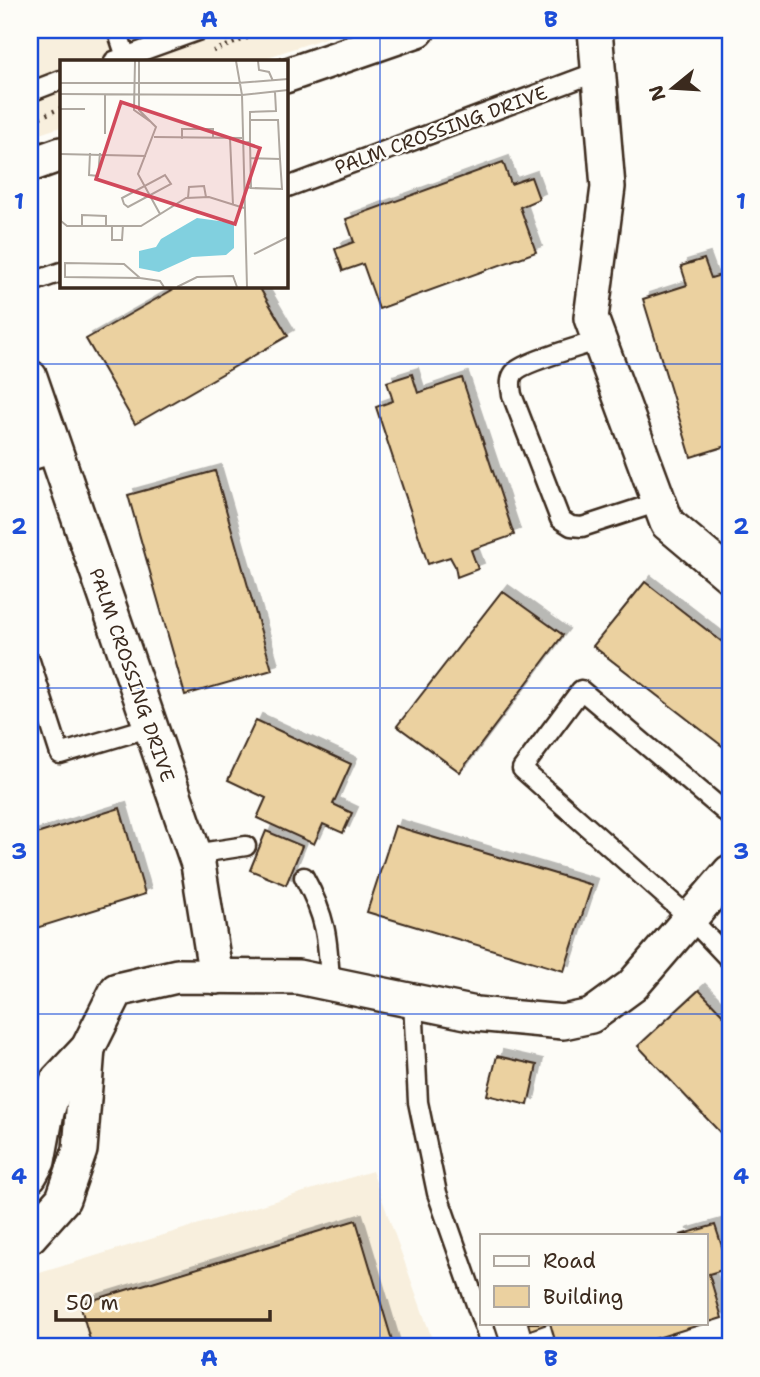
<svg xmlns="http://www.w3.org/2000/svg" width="760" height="1377" font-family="'Shantell Sans',sans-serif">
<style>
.built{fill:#f8efdd}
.building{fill:#ebd1a0;stroke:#3b2a1e;stroke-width:2;filter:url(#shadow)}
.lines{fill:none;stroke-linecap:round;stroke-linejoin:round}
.service-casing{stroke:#3b2a1e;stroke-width:23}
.minor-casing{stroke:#3b2a1e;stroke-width:38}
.path{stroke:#3b2a1e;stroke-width:4.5;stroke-dasharray:2 5;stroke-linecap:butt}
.service{stroke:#fdfcf7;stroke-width:18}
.minor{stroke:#fdfcf7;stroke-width:33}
.grid{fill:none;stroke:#1d4ed8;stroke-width:2;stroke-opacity:0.55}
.labels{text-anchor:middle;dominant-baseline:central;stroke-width:5;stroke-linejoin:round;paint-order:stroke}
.street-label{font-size:19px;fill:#3b2a1e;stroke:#fdfcf7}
.inset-road{fill:none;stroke:#afa8a0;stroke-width:2}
.view{fill:#d1495b;fill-opacity:0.15;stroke:#d1495b;stroke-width:3.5}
.inset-edge{fill:none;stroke:#3b2a1e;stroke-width:3.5}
.neatline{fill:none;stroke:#1d4ed8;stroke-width:2.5}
.grid-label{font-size:23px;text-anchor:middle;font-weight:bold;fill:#1d4ed8}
</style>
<defs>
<filter id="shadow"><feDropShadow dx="6" dy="-6" stdDeviation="0" flood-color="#0004"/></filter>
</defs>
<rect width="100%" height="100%" fill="#fdfcf7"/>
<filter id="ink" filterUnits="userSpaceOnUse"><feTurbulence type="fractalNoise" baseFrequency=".0143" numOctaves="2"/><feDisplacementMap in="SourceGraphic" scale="14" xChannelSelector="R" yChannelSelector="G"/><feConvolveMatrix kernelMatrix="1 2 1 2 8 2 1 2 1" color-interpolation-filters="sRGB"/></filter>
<g filter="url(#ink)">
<g class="built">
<path d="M30 30H349L256 61H61V127L30 137Z"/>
<path d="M372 1171 435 1347H30V1276Z"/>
</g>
<g class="building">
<path d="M503 162 511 184 531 177 539 199 520 207 536 252 379 309 363 264 343 271 335 249 354 242 346 219Z"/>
<path d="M704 259 711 278 730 272V445L691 457 643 299 687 285 681 266Z"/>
<path d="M181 285H258L288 336 135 424 86 339Z"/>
<path d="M412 374 418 393 462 378 514 535 471 550 478 569 457 577 455 566 450 557 428 564 376 407 393 401 387 382Z"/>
<path d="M215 471 272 670 185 695 128 495Z"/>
<path d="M645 582 730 648V752L593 646Z"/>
<path d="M502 591 563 635 460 772 397 726Z"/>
<path d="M256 720 351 764 333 804 352 813 343 833 323 824 314 844 257 818 266 798 228 780Z"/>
<path d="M120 808 145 894 30 930V836Z"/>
<path d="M395 826 592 885 564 971 367 912Z"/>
<path d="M266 831 302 846 286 885 250 870Z"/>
<path d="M699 990 730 1022V1143L638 1046Z"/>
<path d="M497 1056 537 1065 528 1105 487 1095Z"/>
<path d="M356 1220 394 1347H92L80 1304Z"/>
<path d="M715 1225 729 1268 709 1274 722 1318 628 1347H557L550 1323 530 1330 528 1323H706V1235H680Z"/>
</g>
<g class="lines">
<defs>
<g id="service">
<path d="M117 30 126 57"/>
<path d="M114 61 200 30"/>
<path d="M30 92 61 80"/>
<path d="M285 188 597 72"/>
<path d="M30 283 61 272"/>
<path d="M599 340C583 346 522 362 514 373 509 380 511 387 512 395L560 519 571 526 582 527 659 502"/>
<path d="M30 461 56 453"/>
<path d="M30 661 60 754 151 727"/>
<path d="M730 816 581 690 522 769 691 919 730 960"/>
<path d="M194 854 246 846"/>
<path d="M304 877C326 917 328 938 330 984"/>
<path d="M413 1001 418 1102 437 1193 482 1321"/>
<path d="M483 1323 491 1347"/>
</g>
<g id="minor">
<path d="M595 30 608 187 591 318 667 523 730 576"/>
<path d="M285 76 418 30"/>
<path d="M30 165 61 154"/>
<path d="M30 377 198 864 216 977"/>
<path d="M30 1175 38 1161 47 1112 57 1081 88 1048 117 990 177 976 298 977 476 1014 563 1022 591 1016 632 986 730 872"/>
<path d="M30 1236 63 1199 80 1150 88 1048"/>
</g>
</defs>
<use href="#service" class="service-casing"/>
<use href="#minor" class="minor-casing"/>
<g class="path">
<path d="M213 51 268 30"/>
<path d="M40 117 61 108"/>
</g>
<use href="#service" class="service"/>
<use href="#minor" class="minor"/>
</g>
</g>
<path class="grid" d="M380 30V1347M30 364H730M30 688H730M30 1014H730"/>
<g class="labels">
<g class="street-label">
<text transform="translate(441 130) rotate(-20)">PALM CROSSING DRIVE</text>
<text transform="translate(132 675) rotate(71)">PALM CROSSING DRIVE</text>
</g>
</g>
<g transform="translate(60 60)">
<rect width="228" height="228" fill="#fdfcf7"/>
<path d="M137 158 174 163V188L166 195 132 197 99 212 79 208V191L96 187 101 179Z" fill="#81d0df"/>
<path class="inset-road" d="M75 1 74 50 91 62M79 1V50L96 67 78 114 100 154M176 1 182 35 187 227M198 1 199 10 209 12 213 21M0 23H178L228 19M0 34 182 35 228 30M0 49H25M189 60H218L220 99M45 74V34M94 77 182 78M170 78 173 145M122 79V69H153V78M183 83 190 82V52L216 51 215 32M30 93 29 115 38 116 40 93M0 94 86 96M105 115 111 124 68 147 64 144 62 138ZM187 128 191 127 190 82M190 128 222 129 220 99 190 98M0 137 1 161 7 166H81L126 138 149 137 184 148M128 138 129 127 144 126 146 137M52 165V180H62L63 165M22 166V155L46 156V165M194 194 228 177M80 218 64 204 5 203V217L80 218 100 221 104 227M117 227 137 217 173 216 177 227"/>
<path class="view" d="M61 42 200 88 175 164 36 119Z"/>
<rect width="228" height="228" class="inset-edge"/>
</g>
<rect width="760" height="1377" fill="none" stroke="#fdfcf7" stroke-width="77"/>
<rect x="480" y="1234" width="228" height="91" fill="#fdfcf7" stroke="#afa8a0" stroke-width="2"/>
<rect x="494" y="1256" width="35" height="10" fill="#fdfcf7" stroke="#afa8a0" stroke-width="2"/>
<text x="543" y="1268" font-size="21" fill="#3b2a1e">Road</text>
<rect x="494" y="1286" width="35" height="21" fill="#ebd1a0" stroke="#afa8a0" stroke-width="2"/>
<text x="543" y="1304" font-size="21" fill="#3b2a1e">Building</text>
<g transform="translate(673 88) rotate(252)" stroke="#fdfcf7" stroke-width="5" paint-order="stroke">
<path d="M0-5L12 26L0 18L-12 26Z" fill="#3b2a1e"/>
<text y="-10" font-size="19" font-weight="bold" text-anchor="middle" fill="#3b2a1e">N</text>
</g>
<path d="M56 1310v10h214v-10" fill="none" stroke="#3b2a1e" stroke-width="3.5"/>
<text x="66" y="1310" font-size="21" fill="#3b2a1e" stroke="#fdfcf7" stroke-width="5" paint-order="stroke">50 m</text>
<rect x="38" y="38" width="684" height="1300" class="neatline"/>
<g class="grid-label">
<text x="209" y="27">A</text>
<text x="551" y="27">B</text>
<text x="19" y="209">1</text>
<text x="741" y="209">1</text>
<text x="19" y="534">2</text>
<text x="741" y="534">2</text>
<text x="19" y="859">3</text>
<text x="741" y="859">3</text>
<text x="19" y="1184">4</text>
<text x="741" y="1184">4</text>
<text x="209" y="1366">A</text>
<text x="551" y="1366">B</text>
</g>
</svg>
